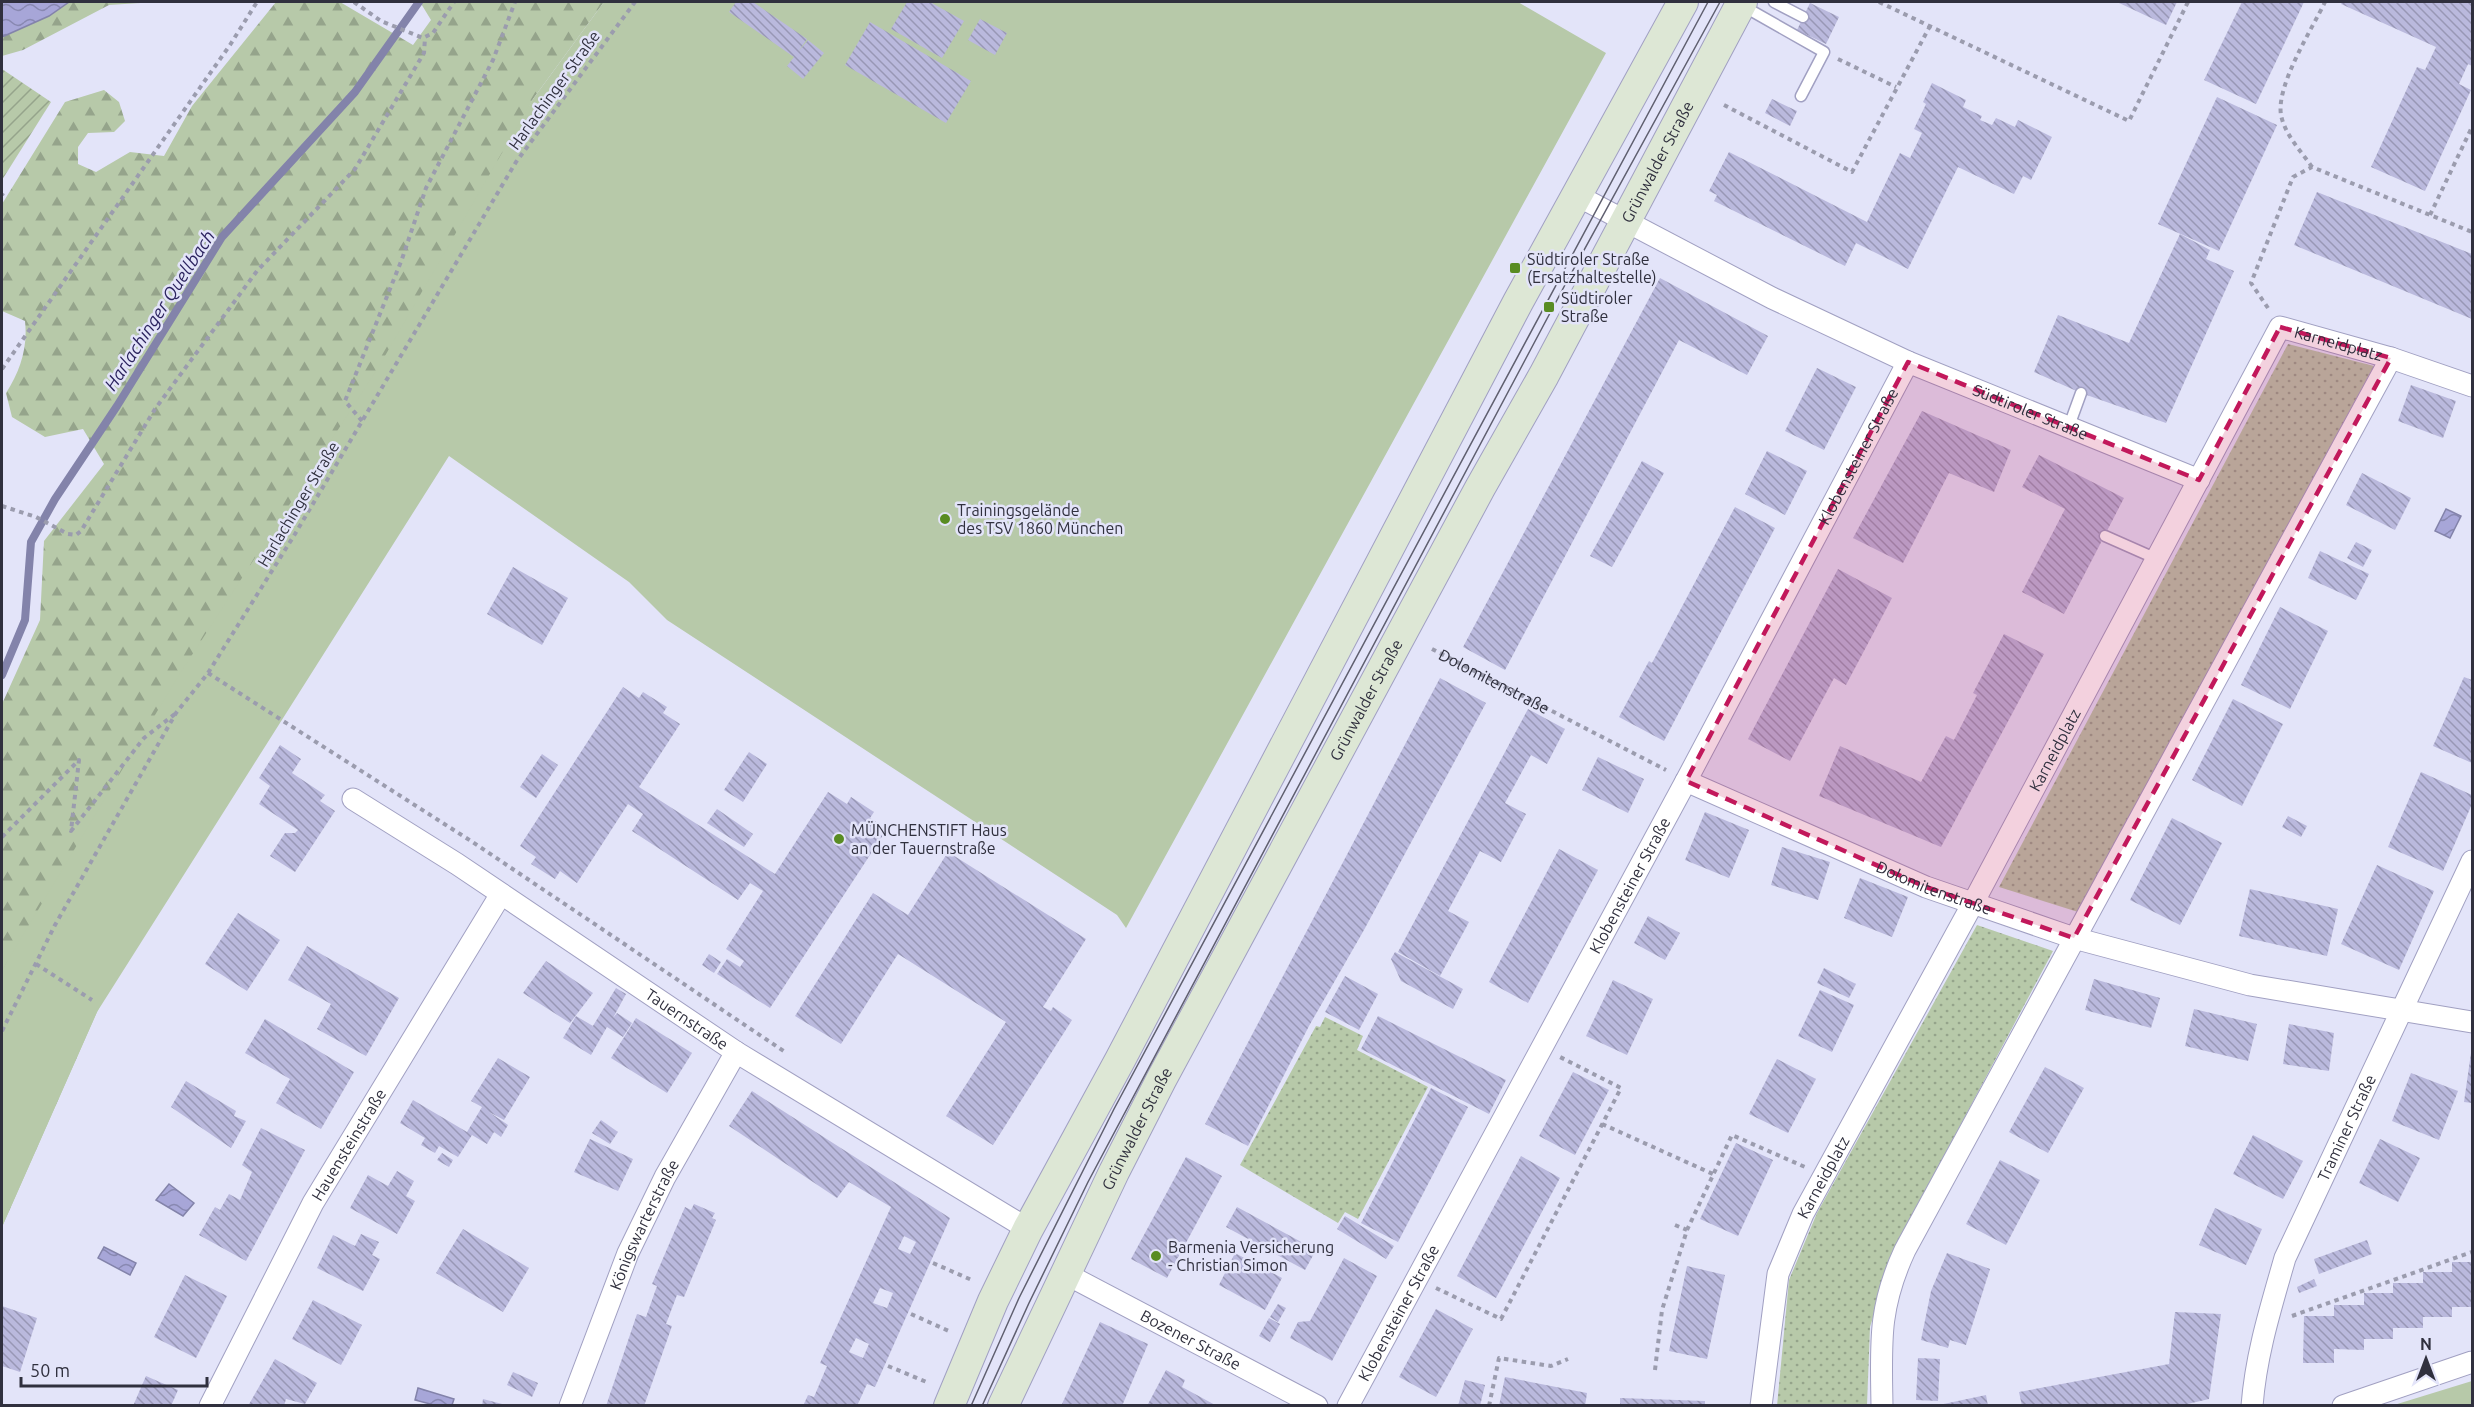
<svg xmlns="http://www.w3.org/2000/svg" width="2474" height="1407" font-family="Ubuntu,sans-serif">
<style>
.grass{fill:url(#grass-dots)}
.forest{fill:url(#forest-firs)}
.park{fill:#b7c9a9}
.garden{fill:url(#garden-furrows)}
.water{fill:url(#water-waves);stroke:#8383aa;stroke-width:1.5}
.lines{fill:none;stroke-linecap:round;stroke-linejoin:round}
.stream{stroke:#8383aa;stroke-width:8}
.building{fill:url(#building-back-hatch);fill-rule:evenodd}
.lane-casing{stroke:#a1a0c2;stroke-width:13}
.street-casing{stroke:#a1a0c2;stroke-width:23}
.secondary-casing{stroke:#a1a0c2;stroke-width:32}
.path{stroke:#9b9cae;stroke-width:4;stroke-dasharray:4.5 4.5;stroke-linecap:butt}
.lane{stroke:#fff;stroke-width:10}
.street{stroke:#fff;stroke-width:21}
.secondary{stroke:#dde7d5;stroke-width:30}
.tram{stroke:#5f5f6f;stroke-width:1.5}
.marked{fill:#c2185b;fill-opacity:0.2;stroke:#c2185b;stroke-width:4.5;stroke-dasharray:12 8;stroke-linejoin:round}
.poi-dot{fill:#598c23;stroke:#e3e4f9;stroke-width:2}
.labels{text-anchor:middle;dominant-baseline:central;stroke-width:5;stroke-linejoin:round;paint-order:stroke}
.street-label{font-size:16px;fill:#30303e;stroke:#e3e4f9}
.poi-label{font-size:16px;fill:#30303e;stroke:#e3e4f9;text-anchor:start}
.water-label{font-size:18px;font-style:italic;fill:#2c245f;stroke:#e3e4f9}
</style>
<defs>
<pattern id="grass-dots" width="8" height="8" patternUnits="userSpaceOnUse" patternTransform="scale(1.5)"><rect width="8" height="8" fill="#b7c9a9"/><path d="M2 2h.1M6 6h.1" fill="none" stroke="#95a48b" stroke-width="1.8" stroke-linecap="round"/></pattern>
<pattern id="forest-firs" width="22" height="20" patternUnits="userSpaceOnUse" patternTransform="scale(1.5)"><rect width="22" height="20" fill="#b7c9a9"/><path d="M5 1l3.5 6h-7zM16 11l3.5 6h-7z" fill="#95a48b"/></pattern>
<pattern id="garden-furrows" width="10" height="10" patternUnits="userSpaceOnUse" patternTransform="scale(1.5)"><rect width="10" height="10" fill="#b7c9a9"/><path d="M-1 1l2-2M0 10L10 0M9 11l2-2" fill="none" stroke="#95a48b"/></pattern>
<pattern id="water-waves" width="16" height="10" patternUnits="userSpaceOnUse" patternTransform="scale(1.5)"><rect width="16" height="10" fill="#a7a6d8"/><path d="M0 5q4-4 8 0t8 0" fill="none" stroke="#8888b1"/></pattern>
<pattern id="building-back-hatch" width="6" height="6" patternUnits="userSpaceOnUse" patternTransform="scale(1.5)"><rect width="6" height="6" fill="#bab9dd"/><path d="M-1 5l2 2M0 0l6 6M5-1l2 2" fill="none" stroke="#9897b5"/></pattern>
</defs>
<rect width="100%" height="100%" fill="#e3e4f9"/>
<g class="grass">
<path d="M2288 344 2374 366 2078 912 1999 887Z"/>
<path d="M1977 925 2053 951 1893 1252 1870 1327 1867 1405 1777 1406 1789 1280 1817 1213Z"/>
<path d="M1325 1017 1363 1036 1357 1050 1428 1087 1358 1219 1345 1212 1338 1223 1240 1165 1316 1026 1320 1027Z"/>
</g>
<g class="forest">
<path d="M69 2H156L109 5 23 50 2 56V37L49 16Z"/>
<path d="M276 2H340L413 45 431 20 420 2H604L533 99 97 1012 2 1227V704L40 620 44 541 104 464 83 429 45 437 12 417 6 393C20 371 28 348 25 321L2 311V204L65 102 104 90 119 102 125 121 114 132 88 133 78 147V164L96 172 130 152 164 156 192 106Z"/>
</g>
<g class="park">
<path d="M604 2H1518L1606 53 1126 928 1117 915 667 620 629 582 449 456 97 1012 2 1227V970L179 675 378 368 533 99Z"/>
<path d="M2472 1381V1405H2394Z"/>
</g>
<path class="garden" d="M2 69 51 102 2 180Z"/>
<g class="water">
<path d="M2 2H69L49 16 2 37Z"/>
<path d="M2446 509 2461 516 2450 538 2435 531Z"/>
<path d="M169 1184 194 1203 183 1216 156 1200Z"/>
<path d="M104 1247 136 1263 130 1275 98 1258Z"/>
<path d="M418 1388 454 1399 452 1405H434L415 1400Z"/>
</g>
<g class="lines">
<path class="stream" d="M2 675 25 620 31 542 55 499 117 406 222 237 355 92 419 2"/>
</g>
<g class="building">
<path d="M736 2H753L807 39 798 52 808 40 824 53 803 79 787 66 794 57 729 12Z"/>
<path d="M907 2H930L964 21 942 58 891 29Z"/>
<path d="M2117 2H2177L2166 25Z"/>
<path d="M2242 2H2304L2256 104 2204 80Z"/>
<path d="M2342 2H2472V66L2468 64 2459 84 2471 90 2425 191 2371 167 2417 67 2425 70 2436 47 2341 4Z"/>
<path d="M1810 3 1839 17 1826 44 1797 30Z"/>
<path d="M980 19 1007 33 995 55 968 40Z"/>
<path d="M870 22 971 81 946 123 845 65Z"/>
<path d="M1932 83 1966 100 1963 107 1982 116 1980 120 1992 125 1996 118 2015 127 2018 120 2052 137 2031 180 2023 176 2014 194 1958 167 1908 269 1856 243 1845 266 1714 201 1717 195 1709 191 1729 152 1867 222 1900 153 1910 158 1922 133 1914 129 1926 104 1923 102Z"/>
<path d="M2217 97 2277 125 2219 251 2158 224Z"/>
<path d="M1772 99 1797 111 1790 126 1765 113Z"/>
<path d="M2317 192 2472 254V319L2294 245Z"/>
<path d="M2180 234 2210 250 2206 259 2234 271 2166 423 2081 393 2034 372 2058 315 2129 343Z"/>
<path d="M1660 278 1768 336 1747 375 1679 340 1505 670 1463 647Z"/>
<path d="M1817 368 1856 387 1824 450 1785 431Z"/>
<path d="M2411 385 2456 401 2443 438 2398 421Z"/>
<path d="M1922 411 2011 450 1994 492 1949 473 1903 563 1853 538Z"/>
<path d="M1767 451 1807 471 1785 515 1745 494Z"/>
<path d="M2039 455 2124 498 2064 614 2022 592 2065 509 2022 487Z"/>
<path d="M1642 461 1664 473 1612 567 1590 556Z"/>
<path d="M2362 473 2411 498 2395 530 2346 505Z"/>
<path d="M1735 507 1775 528 1664 741 1619 717 1649 661 1652 663Z"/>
<path d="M2356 542 2372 550 2363 567 2347 558Z"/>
<path d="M2320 551 2369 574 2356 600 2308 578Z"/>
<path d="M513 567 568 598 542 645 487 614Z"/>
<path d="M1838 569 1892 598 1846 685 1834 678 1790 761 1748 739Z"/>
<path d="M2280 607 2328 631 2290 709 2241 685Z"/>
<path d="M2004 634 2044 654 1941 847 1819 796 1840 746 1921 782 1946 736 1954 740 1977 695 1973 693Z"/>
<path d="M2464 677 2472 680V763L2433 746Z"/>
<path d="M1440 678 1486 703 1364 930 1309 1026 1248 1146 1205 1124Z"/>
<path d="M623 687 639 698 643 692 667 707 663 713 680 724 639 787 775 874 828 792 847 804 851 797 874 812 870 818 887 829 770 1008 717 974 727 959 740 967 744 961 726 949 763 891 750 883 738 900 632 831 643 814 628 804 577 883 560 871 555 879 531 864 536 857 520 846Z"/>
<path d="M2233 699 2283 724 2242 806 2192 780Z"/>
<path d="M1528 709 1565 729 1547 764 1531 755 1505 803 1526 814 1501 862 1480 851 1448 911 1469 922 1440 976 1398 952Z"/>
<path d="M280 745 301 759 292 773 325 795 320 801 335 811 295 872 270 856 285 833H295L298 830 259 804 270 786 259 778Z"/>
<path d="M749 752 767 764 743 802 724 790Z"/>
<path d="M542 754 558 765 536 798 520 787Z"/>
<path d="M1598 757 1644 779 1628 813 1582 790Z"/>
<path d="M2421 772 2472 795V804L2443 871 2388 847Z"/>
<path d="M717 809 753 834 744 847 707 823Z"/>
<path d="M1705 812 1749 830 1729 878 1685 860Z"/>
<path d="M2288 816 2307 826 2301 837 2282 827Z"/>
<path d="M2172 818 2222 843 2180 925 2130 900Z"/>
<path d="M1782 847 1830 862 1818 900 1771 885Z"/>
<path d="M1559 849 1598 870 1528 1003 1489 982Z"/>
<path d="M948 852 1086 939 1043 1007 1051 1011 1053 1007 1072 1020 993 1145 946 1116 1006 1022 898 954 841 1044 795 1016 873 893 908 915Z"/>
<path d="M2377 865 2434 891 2399 970 2341 944Z"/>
<path d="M1860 878 1908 897 1892 937 1844 918Z"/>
<path d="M2250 889 2338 909 2327 956 2239 936Z"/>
<path d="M238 913 280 940 247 991 205 964Z"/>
<path d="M1648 916 1680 933 1665 960 1634 943Z"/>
<path d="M307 946 399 998 366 1056 317 1029 331 1004 288 980Z"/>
<path d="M1395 952 1463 989 1453 1009 1401 981 1391 959Z"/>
<path d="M709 954 721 962 714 973 702 965Z"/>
<path d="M546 961 593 993 570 1023 523 993Z"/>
<path d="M1824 968 1856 984 1849 998 1817 983Z"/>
<path d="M1345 976 1378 994 1359 1030 1325 1012Z"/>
<path d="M2094 979 2160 998 2151 1028 2085 1010Z"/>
<path d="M1613 980 1653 999 1627 1055 1586 1036Z"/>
<path d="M616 988 626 994 613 1018 617 1013 632 1023 623 1037 607 1027 591 1055 563 1038 576 1016 593 1026 585 1039Z"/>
<path d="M1820 990 1854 1005 1832 1052 1798 1036Z"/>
<path d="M2194 1009 2257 1024 2248 1061 2185 1046Z"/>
<path d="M1378 1016 1506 1080 1489 1114 1361 1049Z"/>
<path d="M636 1018 692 1053 667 1093 611 1058Z"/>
<path d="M265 1019 354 1072 321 1129 276 1103 290 1079 245 1053Z"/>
<path d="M2289 1024 2334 1033 2329 1071 2283 1064Z"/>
<path d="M2471 1053H2472V1103L2464 1102Z"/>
<path d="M498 1058 530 1077 504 1120 489 1112 508 1125 501 1137 494 1132 487 1144 472 1135 458 1157 439 1146 435 1153 421 1145 425 1138 400 1123 413 1100 467 1132 482 1107 471 1101Z"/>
<path d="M1777 1059 1816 1079 1788 1133 1749 1114Z"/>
<path d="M2045 1067 2084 1088 2048 1153 2009 1132Z"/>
<path d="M1573 1072 1609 1090 1575 1155 1539 1136Z"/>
<path d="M2411 1073 2458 1091 2439 1140 2392 1121Z"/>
<path d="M186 1081 236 1111 234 1116 246 1121 231 1148 171 1107Z"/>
<path d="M1431 1088 1468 1107 1398 1242 1361 1223Z"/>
<path d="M752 1091 950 1218 875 1387 867 1384 857 1406H803L808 1395 814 1397 827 1366 820 1363 891 1207 849 1182 837 1198 729 1126ZM904 1236 916 1242 910 1254 898 1249ZM880 1288 893 1293 887 1308 873 1303ZM856 1338 869 1344 863 1358 849 1352Z"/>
<path d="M601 1120 618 1132 610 1144 592 1133Z"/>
<path d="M261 1128 305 1150 246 1261 199 1235 215 1207 220 1210 229 1194 240 1200 252 1172 242 1165Z"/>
<path d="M2253 1135 2303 1161 2283 1199 2233 1174Z"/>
<path d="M590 1139 633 1159 618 1191 574 1172Z"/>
<path d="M2380 1139 2420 1158 2398 1202 2359 1183Z"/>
<path d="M1736 1143 1773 1160 1738 1236 1700 1219Z"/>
<path d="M442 1153 453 1160 449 1167 437 1160Z"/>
<path d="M1521 1156 1560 1178 1496 1298 1457 1276Z"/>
<path d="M1186 1157 1222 1176 1167 1278 1131 1259Z"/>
<path d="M2000 1160 2040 1180 2006 1245 1966 1224Z"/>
<path d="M397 1171 414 1181 406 1196 415 1201 397 1234 350 1208 368 1175 388 1186Z"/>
<path d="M694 1204 715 1213 712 1218 716 1220 684 1297 677 1295 666 1324 672 1326 644 1406H606L637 1314 646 1317 657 1286 652 1284 685 1207 691 1210Z"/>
<path d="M1237 1207 1316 1250 1305 1270 1226 1227Z"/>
<path d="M2215 1208 2262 1229 2246 1265 2199 1245Z"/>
<path d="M1345 1216 1394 1246 1386 1259 1337 1229Z"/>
<path d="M463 1229 529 1268 503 1312 436 1273Z"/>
<path d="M361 1234 379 1242 372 1255 380 1259 363 1291 317 1268 333 1235 355 1246Z"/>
<path d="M2367 1240 2372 1254 2319 1274 2314 1259Z"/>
<path d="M1235 1253 1282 1278 1265 1310 1219 1285Z"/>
<path d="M1947 1253 1990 1269 1966 1345 1950 1340 1948 1348 1921 1340 1931 1291Z"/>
<path d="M1344 1258 1377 1276 1332 1361 1290 1338 1298 1322 1310 1321Z"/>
<path d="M2452 1262H2472V1307H2452V1317H2423V1328H2393V1339H2364V1350L2334 1349V1363H2303L2304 1316H2334V1305H2364V1293H2393V1283H2423V1272H2452Z"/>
<path d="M1687 1266 1725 1275 1707 1359 1669 1351Z"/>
<path d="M185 1275 227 1296 196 1358 154 1337Z"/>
<path d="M2314 1279 2317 1286 2299 1293 2297 1287Z"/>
<path d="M313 1300 362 1325 341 1365 292 1339Z"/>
<path d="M1278 1304 1286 1308 1278 1322 1270 1317Z"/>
<path d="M2 1306 37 1318 20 1372 2 1366Z"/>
<path d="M1436 1309 1473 1329 1436 1397 1399 1377Z"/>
<path d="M2175 1312 2221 1314 2209 1399 2179 1406H2022L2019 1392 2169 1364Z"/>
<path d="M1269 1318 1280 1324 1270 1342 1259 1336Z"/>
<path d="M1100 1322 1148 1344 1122 1406H1061Z"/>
<path d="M1918 1358 1940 1359 1938 1401 1916 1400Z"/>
<path d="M275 1359 317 1383 305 1404 286 1399 284 1406H248Z"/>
<path d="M1166 1370 1185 1380 1182 1387 1217 1406H1147Z"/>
<path d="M513 1372 538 1383 532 1397 507 1385Z"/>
<path d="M146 1376 178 1390 171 1406H133Z"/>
<path d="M1505 1377 1587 1393 1585 1406H1499Z"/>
<path d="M1465 1380 1485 1385 1480 1406H1458Z"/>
<path d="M1986 1395 1988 1406H1940L1939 1405Z"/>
<path d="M1620 1398 1705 1401V1406H1620Z"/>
<path d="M483 1399 506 1405V1406H482Z"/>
</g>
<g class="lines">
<defs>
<g id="lane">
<path d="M1774 2 1803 17"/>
<path d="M1743 6 1824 52 1801 96"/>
<path d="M2069 426 2081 393"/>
<path d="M2105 536 2157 559"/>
</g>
<g id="street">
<path id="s2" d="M1576 195 1772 298 1908 362 2199 480"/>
<path id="s3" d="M1686 781 1926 887 2074 938 2250 985 2472 1022"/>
<path id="s4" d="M353 799 457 864 736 1052 1028 1229"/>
<path id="s5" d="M1066 1274 1317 1406"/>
<path id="s6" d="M210 1406 313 1203 501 894"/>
<path id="s7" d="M570 1406 628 1253 665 1177 736 1052"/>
<path id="s8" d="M1348 1406 1686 781 1908 362"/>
<path id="s9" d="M1761 1406 1778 1274 1803 1214 1972 905 2280 327 2391 358 2472 386"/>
<path d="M1882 1406C1881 1343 1878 1308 1905 1250L2391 358"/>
<path id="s10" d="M2252 1406C2256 1354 2271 1307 2285 1258L2472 861"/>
<path d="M2343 1406 2472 1362"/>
</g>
<g id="secondary">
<path d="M949 1406 993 1301 1028 1229 1120 1060 1518 302 1683 2"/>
<path id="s11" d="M1003 1406 1114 1172 1161 1080 1480 488 1544 375 1742 2"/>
</g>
</defs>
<use href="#lane" class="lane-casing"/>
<use href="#street" class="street-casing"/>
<use href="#secondary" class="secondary-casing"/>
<g class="path">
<path d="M354 2 381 21 423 38 433 33 454 2"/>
<path d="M1879 2 2129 121 2188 2"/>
<path d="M1838 59 1896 87"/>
<path d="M1724 105 1852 172 1930 26"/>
<path d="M2312 167C2301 151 2285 135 2281 115 2276 85 2312 29 2325 2"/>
<path d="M2 195 3 193"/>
<path d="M2430 215 2472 127"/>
<path d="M2268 308 2251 283 2293 177 2312 167 2472 232"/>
<path d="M2 369 230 45 257 2"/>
<path d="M362 421 345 401 402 259 426 188 493 60 515 2"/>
<path d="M2 506 36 517 68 534 76 535 81 531 155 409 257 271 355 169 424 53 425 38"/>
<path id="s1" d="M1432 649 1666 770"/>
<path d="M208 673 471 841 785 1052"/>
<path d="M2 837 79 760 71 831 144 738 175 714"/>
<path d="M36 964 92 1000"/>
<path d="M2 1031 55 925 176 713 208 673 295 534 516 162 635 2"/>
<path d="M1602 1124 1713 1174"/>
<path d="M1675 1225 1687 1230"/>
<path d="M933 1263 974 1281"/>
<path d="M1436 1288 1501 1319 1621 1088 1560 1057"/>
<path d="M911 1314 951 1332"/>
<path d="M2292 1316 2472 1252"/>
<path d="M888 1366 929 1383"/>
<path d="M1655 1370 1662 1310 1687 1230 1732 1135 1805 1167"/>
<path d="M1489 1406 1499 1358 1551 1366 1568 1359"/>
</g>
<use href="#lane" class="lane"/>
<use href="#street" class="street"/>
<use href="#secondary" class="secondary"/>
<g class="tram">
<path d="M971 1406 1019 1298 1114 1109 1708 2"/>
<path d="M982 1406 1029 1303 1088 1182 1566 283 1720 2"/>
</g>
</g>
<path class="marked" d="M2280 327 2391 358 2074 938 1926 887 1686 781 1908 362 2199 480Z"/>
<g class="poi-dot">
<rect x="1509" y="262" width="12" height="12" rx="3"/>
<rect x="1543" y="301" width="12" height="12" rx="3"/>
<circle cx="945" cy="519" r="6"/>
<circle cx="839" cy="839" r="6"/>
<circle cx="1156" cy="1256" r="6"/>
</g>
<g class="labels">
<g class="street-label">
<text transform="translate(554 90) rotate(-54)">Harlachinger Straße</text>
<text stroke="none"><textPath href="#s11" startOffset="1406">Grünwalder Straße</textPath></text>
<text stroke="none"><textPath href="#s9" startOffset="1266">Karneidplatz</textPath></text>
<text stroke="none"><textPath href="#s2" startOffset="504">Südtiroler Straße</textPath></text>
<text stroke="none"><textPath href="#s8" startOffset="1078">Klobensteiner Straße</textPath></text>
<text transform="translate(298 504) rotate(-59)">Harlachinger Straße</text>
<text stroke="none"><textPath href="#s1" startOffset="70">Dolomitenstraße</textPath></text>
<text stroke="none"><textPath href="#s11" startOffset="794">Grünwalder Straße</textPath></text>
<text stroke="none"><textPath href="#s9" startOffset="726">Karneidplatz</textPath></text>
<text stroke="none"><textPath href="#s8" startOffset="592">Klobensteiner Straße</textPath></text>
<text stroke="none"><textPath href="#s3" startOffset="270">Dolomitenstraße</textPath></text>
<text stroke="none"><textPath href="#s4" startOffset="400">Tauernstraße</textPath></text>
<text stroke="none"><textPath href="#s10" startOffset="296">Traminer Straße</textPath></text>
<text stroke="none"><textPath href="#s11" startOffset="308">Grünwalder Straße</textPath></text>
<text stroke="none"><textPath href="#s6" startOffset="296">Hauensteinstraße</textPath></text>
<text stroke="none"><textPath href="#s9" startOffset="240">Karneidplatz</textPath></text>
<text stroke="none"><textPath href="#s7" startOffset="196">Königswarterstraße</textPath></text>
<text stroke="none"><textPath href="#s8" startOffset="106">Klobensteiner Straße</textPath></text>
<text stroke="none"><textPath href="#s5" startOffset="141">Bozener Straße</textPath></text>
</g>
<g class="poi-label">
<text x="1527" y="259">Südtiroler Straße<tspan x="1527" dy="18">(Ersatzhaltestelle)</tspan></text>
<text x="1561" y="298">Südtiroler<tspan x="1561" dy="18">Straße</tspan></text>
<text x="957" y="510">Trainingsgelände<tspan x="957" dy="18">des TSV 1860 München</tspan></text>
<text x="851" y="830">MÜNCHENSTIFT Haus<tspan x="851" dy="18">an der Tauernstraße</tspan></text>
<text x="1168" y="1247">Barmenia Versicherung<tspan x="1168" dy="18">- Christian Simon</tspan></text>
</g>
<g class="water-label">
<text transform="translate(159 310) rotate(-57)">Harlachinger Quellbach</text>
</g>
</g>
<rect width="2474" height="1407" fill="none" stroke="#30303e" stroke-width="6"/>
<g transform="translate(2426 1359)" stroke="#e3e4f9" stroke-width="4.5" paint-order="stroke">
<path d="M0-4.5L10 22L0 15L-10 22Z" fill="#30303e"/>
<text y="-9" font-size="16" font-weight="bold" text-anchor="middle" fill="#30303e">N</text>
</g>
<path d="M21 1377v9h186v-9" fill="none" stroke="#30303e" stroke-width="3"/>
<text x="30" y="1377" font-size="18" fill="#30303e" stroke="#e3e4f9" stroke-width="4.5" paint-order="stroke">50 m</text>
</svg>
